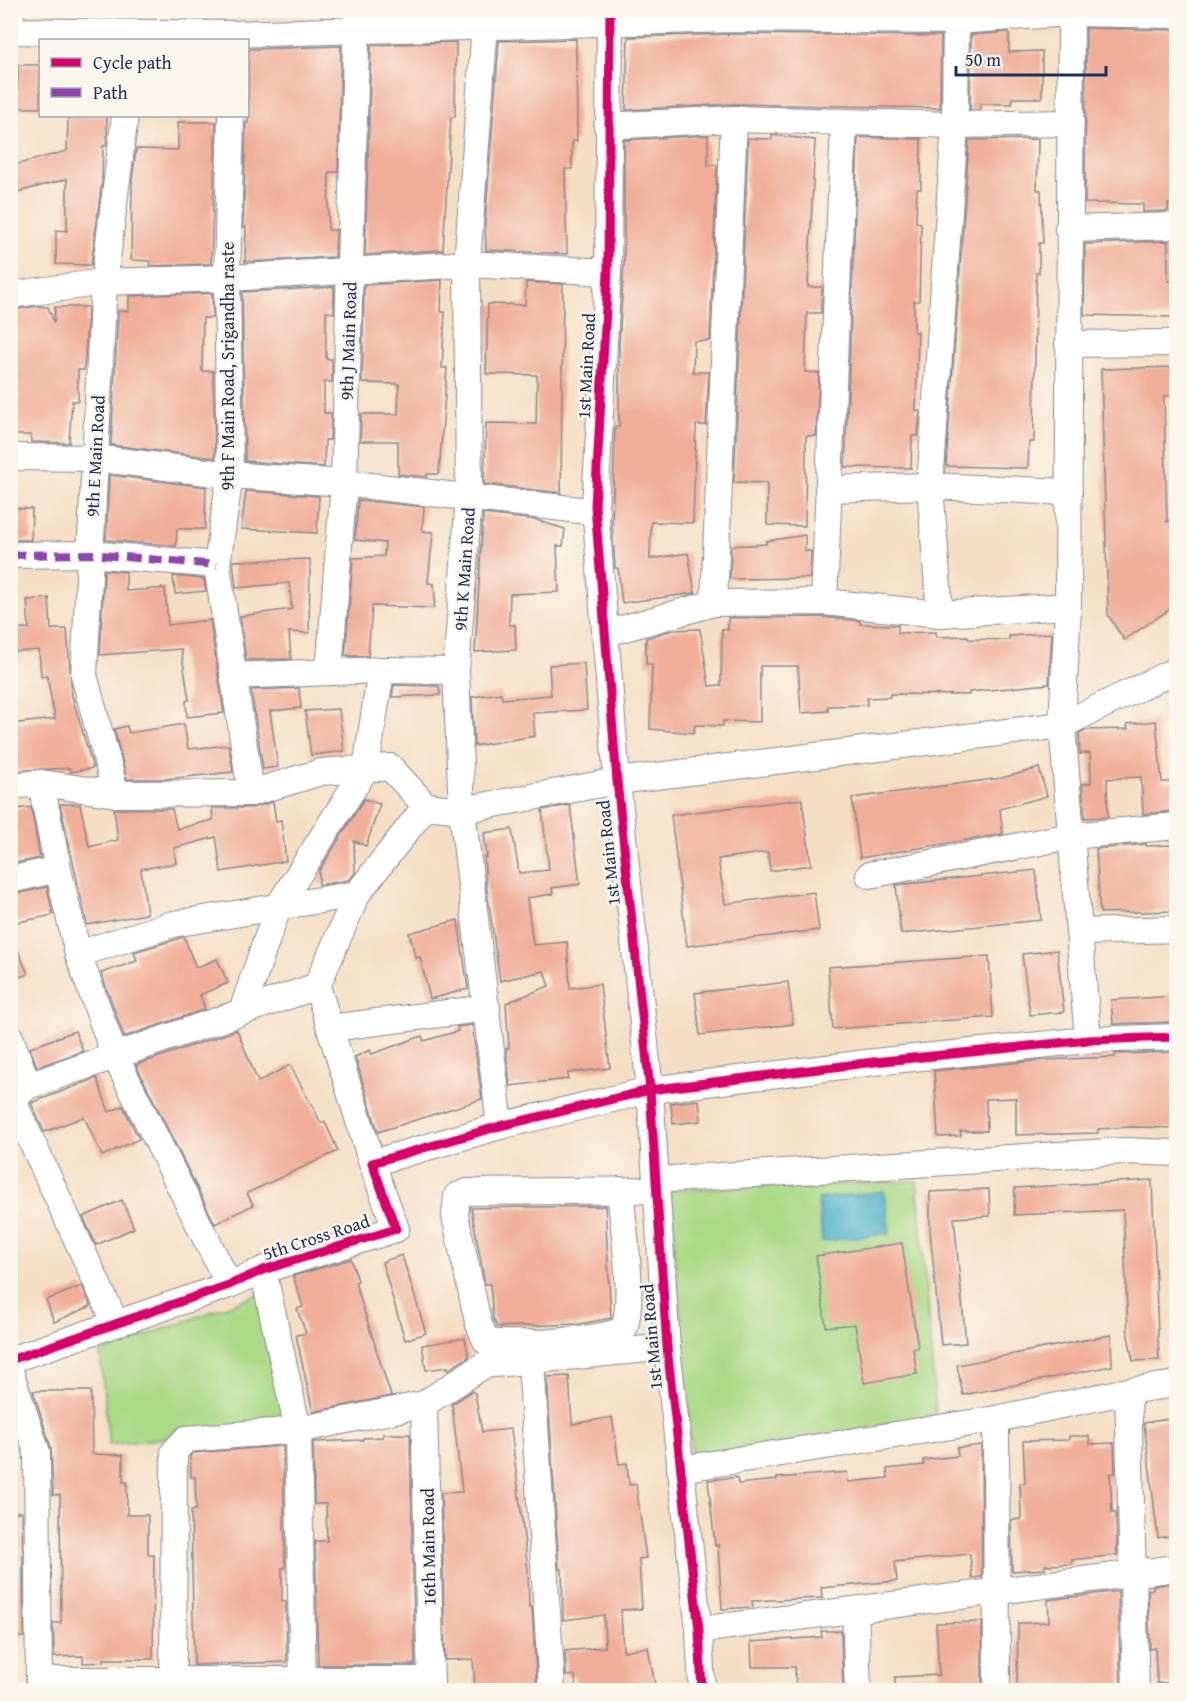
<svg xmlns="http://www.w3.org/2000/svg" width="1187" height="1701" font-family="'Gentium Book Plus',serif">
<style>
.green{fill:#abd986;stroke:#638472;stroke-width:1.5}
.water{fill:#4ab0c9;stroke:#327094;stroke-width:1.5}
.building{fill:#f0ae98}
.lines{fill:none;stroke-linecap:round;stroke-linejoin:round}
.minor-casing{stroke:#888791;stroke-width:28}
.minor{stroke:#fff;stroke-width:26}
.quiet{stroke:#8e44ad;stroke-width:8;stroke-dasharray:15 8;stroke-linecap:butt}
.cycleway-casing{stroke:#fbf7ec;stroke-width:13}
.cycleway{stroke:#d6006c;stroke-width:9}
.labels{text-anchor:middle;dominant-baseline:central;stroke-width:5;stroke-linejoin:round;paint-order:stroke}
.street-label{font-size:18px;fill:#1b2f5e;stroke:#fbf7ec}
</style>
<rect width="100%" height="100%" fill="#fbf7ec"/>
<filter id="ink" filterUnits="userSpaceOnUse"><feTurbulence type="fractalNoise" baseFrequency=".0167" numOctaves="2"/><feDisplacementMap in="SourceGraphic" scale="12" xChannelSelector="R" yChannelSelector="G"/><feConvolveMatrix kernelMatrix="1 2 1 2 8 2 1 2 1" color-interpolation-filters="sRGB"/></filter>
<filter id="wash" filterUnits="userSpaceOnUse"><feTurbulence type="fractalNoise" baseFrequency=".008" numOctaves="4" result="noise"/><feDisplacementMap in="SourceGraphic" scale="24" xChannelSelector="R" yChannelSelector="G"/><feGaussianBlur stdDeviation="1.35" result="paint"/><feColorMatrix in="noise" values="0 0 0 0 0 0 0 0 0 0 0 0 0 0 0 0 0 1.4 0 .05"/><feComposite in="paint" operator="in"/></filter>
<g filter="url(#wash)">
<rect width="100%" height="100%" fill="#f5dfc4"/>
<g class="green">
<path d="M917 1181 936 1415 692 1460 669 1190Z"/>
<path d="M265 1292 288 1423 109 1445 100 1353Z"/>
</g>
<path class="water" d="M884 1191 890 1233 822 1242 818 1199Z"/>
<g id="blocks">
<g class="building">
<path d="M1086 28 1176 30V204H1168V211L1143 212V204L1085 203Z"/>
<path d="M1009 32V52L1042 51V98H1012V104H980V110H970L971 35Z"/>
<path d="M731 34 941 36 940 108 734 104 626 110 628 37Z"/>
<path d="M576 39 577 141H572V169H565L567 254 486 250 485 223 499 41Z"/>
<path d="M456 42 455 117H451L443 250 365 255 371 45Z"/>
<path d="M341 46 338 172H329L328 230H336L335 257 245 262 246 227H243L246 123H248V49Z"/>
<path d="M18 65H40V108H17Z"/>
<path d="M68 116H107V137L106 146H103L102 181 91 265 56 264V230L67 231V179L10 194V166L67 151Z"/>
<path d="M178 122H216L211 264 150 266V261L131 260 132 181 136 149 178 150Z"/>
<path d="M708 135V165H717L710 341H694L693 372H709L706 425H696L693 523 651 522 650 559 688 553 695 593 622 603 618 568H615L612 524 615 427H619V342L624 262V140Z"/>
<path d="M772 135 815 140 808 287H822L821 313H807L805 372 819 373 816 436H806L805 526 767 525V483L734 482 748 138 772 139Z"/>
<path d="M858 137 921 139V189H917L916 222 921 223 919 301H914V332H918L916 411H920L918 436H912L911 468 845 467Z"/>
<path d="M1038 139 1037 190H1041L1043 243H1039V273H1036L1034 442H1029L1028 468 946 466 969 140Z"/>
<path d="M1168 241V281H1176V317L1084 315 1085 244Z"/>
<path d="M442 280 441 312H445L442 368H447L439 474H427V477L398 474V441H360L361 414H398L399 384 362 383 364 285Z"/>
<path d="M526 282 563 284 561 493 484 484 486 423 536 424 537 375 486 374 488 304 525 305Z"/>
<path d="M334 287V313L326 312V359H332V382H324V413H331L330 440H325L324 467 245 461 242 292Z"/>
<path d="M212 293 213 318H203L202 371H213L215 458 111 445 118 311H129V296Z"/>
<path d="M37 306 48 307 54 323 55 307H88L84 370H78V401H72L69 443 31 442V435H10V310Z"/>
<path d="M1176 367V396H1164L1167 522 1176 517V605L1124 640 1108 615 1101 369Z"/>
<path d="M109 475 206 487 205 529H177L176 546 106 540Z"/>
<path d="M246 491 319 496 317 533 241 529Z"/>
<path d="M358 500 424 507 422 531 433 532 428 583 434 584 435 596 434 608 372 606 368 656H353L345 655 353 558 384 556 385 543 355 540Z"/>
<path d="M10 508 32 509 31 540H10Z"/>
<path d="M483 514 536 520 565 529 563 546H557L559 592 510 594 509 625H515L516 650 475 652Z"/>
<path d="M805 535V551H811L810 578 730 579 731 546 766 544V541Z"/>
<path d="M310 559 309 633 289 632 291 659 246 660 240 616 292 609 289 583 236 588 233 561Z"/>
<path d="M104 570 126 572V591L165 588 168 625 210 620 224 713 187 717 186 701 189 700 181 649 100 655Z"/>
<path d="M173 576 204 579 206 591 175 594Z"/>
<path d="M49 598 51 629H67L72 695 93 768 70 772V768L10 771V724L55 719 47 676 41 677 39 650 10 652V629L29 628 27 600Z"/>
<path d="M823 617 860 621V624L898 625V633L936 632 937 637 968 636V639L1009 640V636L1052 633 1049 684 969 692V695L890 694V697L867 698V705L828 706V711L801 713 798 666H760V722L723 721V726L695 725 694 733 650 729 652 664H646V638L673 630 700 629 709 686 721 685 722 629 728 630V618Z"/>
<path d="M584 663 587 710 533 713 535 736 474 746 472 697 501 693 502 699 551 695 549 665Z"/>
<path d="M394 685 439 686 440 695 392 697Z"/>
<path d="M299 688 301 708 270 711 278 767 263 769 251 690Z"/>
<path d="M339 709 344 751 311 755 305 711Z"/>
<path d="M1156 721 1162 782H1176V811L1143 814 1141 777 1107 779 1108 817 1085 818 1082 784 1091 783 1090 753 1080 754 1079 733 1086 730 1128 729 1127 724Z"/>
<path d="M184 724 188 749 229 745 233 772 166 779H127L114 729 127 726 129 733Z"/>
<path d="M1039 768 1047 796 1000 809 1003 834 860 858 852 798 1002 778Z"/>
<path d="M364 799 380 804 366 846 354 841 355 873 349 880 319 885V871Z"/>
<path d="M802 799 811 865 770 871 768 852 718 859 725 904 814 892 819 930 687 946 671 815Z"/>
<path d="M273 802 276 821 281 820 286 861 221 872 216 837 174 848 176 863 141 869 147 914 87 925 60 804H80L89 847 118 840 114 809H172L177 829 213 820 212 808H251Z"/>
<path d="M570 805 580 884 552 888 553 894 527 898 533 945 567 942 570 988 600 984 610 1068 568 1073V1079L510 1086 506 1048H509L506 1003 549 986 544 971 500 981 486 884 484 857H487L484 833 512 829 519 873 549 870 542 810Z"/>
<path d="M31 807 40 858 10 864V810Z"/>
<path d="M1146 844V846L1173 845 1176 911 1100 913 1096 849Z"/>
<path d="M1036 870 1041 920 901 934 896 885Z"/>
<path d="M47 887 53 915 14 923 10 895Z"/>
<path d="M458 920 468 989 430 999 420 957 416 958 409 933Z"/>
<path d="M10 932 28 974 10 981Z"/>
<path d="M184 937 196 968 217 959 228 983 200 995 205 1009 124 1037 101 973 137 961 134 952Z"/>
<path d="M1057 950 1064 1012 1030 1015 1022 954Z"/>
<path d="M989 956 993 1017 833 1029 828 967Z"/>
<path d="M788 982 793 1024 700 1035 695 993Z"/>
<path d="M1176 996V1022L1113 1024 1111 1000Z"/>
<path d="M472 1025 482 1099 378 1132 355 1057 370 1050 372 1054 422 1036 424 1041 458 1031 457 1027Z"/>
<path d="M237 1030 258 1082 290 1065 321 1123 325 1122 338 1151 247 1193 253 1205 215 1224 136 1065Z"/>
<path d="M75 1031 83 1051 37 1067 30 1048Z"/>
<path d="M1176 1052V1128L1131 1127 1098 1129V1133L1016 1135V1098L986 1099 987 1131H960L961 1136 938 1137 934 1071 1043 1060 1115 1057V1054Z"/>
<path d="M97 1078 109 1112 123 1106 139 1139 102 1156 84 1117 44 1132 31 1103Z"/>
<path d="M699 1100 701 1121 673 1124 671 1103Z"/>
<path d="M1152 1180 1159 1360 1133 1361 1128 1336 1123 1210 1014 1215 1015 1188Z"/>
<path d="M989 1189 990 1216 954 1218 966 1343 941 1345 930 1230V1192Z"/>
<path d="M122 1200 134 1228 96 1245 83 1217Z"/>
<path d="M605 1206 611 1318 580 1324 497 1327 493 1318 490 1284H485L471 1208Z"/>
<path d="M902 1243 918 1348H913L917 1374 864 1383 855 1324 826 1327 816 1256Z"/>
<path d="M402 1255 426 1333 405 1340 382 1262Z"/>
<path d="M351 1259 358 1281 355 1282 391 1396 313 1412 296 1335 306 1333 297 1309 303 1307 293 1276Z"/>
<path d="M82 1286 91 1306 54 1322 46 1300Z"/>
<path d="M1111 1335 1112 1366 963 1395 957 1365Z"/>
<path d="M465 1338 469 1357 448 1370V1367L426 1370 422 1345Z"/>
<path d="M569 1376 572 1424 612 1417 619 1464 627 1463 629 1485 636 1484 646 1558 639 1559 642 1609 621 1610 623 1651 648 1647 656 1690H576L575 1675 566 1676 565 1651 605 1647 604 1615 563 1620 562 1569H559L547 1377Z"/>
<path d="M33 1391H91L92 1454 123 1455V1482H127V1515H148V1555H154L153 1659H104V1662L83 1663V1656L54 1657 53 1623H61L60 1495H53L51 1448Z"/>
<path d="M472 1391 475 1393 482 1432 511 1429 528 1570 529 1607 532 1606 537 1690H475L473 1659 445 1660 441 1493 462 1492 452 1404Z"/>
<path d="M1176 1418V1535L1158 1538 1144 1423Z"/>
<path d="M10 1420 18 1441 10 1442Z"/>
<path d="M383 1434H410L415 1665H318L315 1541H327L326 1504H314L313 1442 363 1440V1438L383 1437Z"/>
<path d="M1069 1436H1089L1090 1444 1114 1443 1115 1473 1110 1474 1112 1513H1116L1117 1555 1072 1560V1564L1045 1565V1569L1012 1571 1011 1520 1021 1519 1020 1483H1025L1023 1441 1069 1440Z"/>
<path d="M981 1445 982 1577 972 1578 970 1554 895 1562 897 1581 821 1588 822 1598 752 1601 753 1607 722 1609 718 1545 715 1546 708 1480 737 1477 738 1484 777 1480V1478L847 1472 848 1482 888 1478 887 1469 924 1465 923 1460 958 1456 957 1448Z"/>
<path d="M283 1446 285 1568H282V1602H286L287 1662 194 1665 191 1510H196L195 1477H191L190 1456 193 1453Z"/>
<path d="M10 1512H22L24 1637H10Z"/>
<path d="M1176 1583V1683H1157L1155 1648 1150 1649 1148 1590 1153 1589V1586Z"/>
<path d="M1118 1591 1121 1689 1017 1690 1018 1623 1049 1622 1048 1600Z"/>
<path d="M982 1622V1690H895V1677L939 1675 936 1623Z"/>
<path d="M821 1631H841L843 1690H796L795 1667H752L751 1642 822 1637Z"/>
</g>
</g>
</g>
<g filter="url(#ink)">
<use href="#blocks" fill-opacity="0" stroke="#888791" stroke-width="1.5"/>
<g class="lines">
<defs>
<g id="minor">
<path d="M11 10 10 31 232 34 731 19 956 21 1071 13 1176 15"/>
<path d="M610 10 608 272 595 506 617 781 650 1090 667 1347 699 1630 702 1690"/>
<path d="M1071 10 1068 606 1062 725 1088 1040"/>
<path d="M486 11 467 264 469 497 456 671 462 810 500 1126"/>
<path d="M231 116 227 278 230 475 217 565 251 793"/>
<path d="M607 126 734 119 955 125 1071 123"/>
<path d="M1068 229 1176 226"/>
<path d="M10 295 104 282 227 278 467 264 608 272"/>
<path d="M1068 344 1176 343"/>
<path d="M10 457 95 458 230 475 344 483 597 512"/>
<path d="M828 489 930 486 1069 492"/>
<path d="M10 555 90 554 217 565"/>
<path d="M824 602 844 123"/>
<path d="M714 603 734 119"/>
<path d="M940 614 930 486 955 125 956 10"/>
<path d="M607 633 714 603 824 602 940 614 1068 606"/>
<path d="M329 671 344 483 357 10"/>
<path d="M233 676 381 670 456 671"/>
<path d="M41 783 58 869 78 954 114 1054 229 1285"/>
<path d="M10 786 41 783 116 794 251 793 321 772 390 767 426 806"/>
<path d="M116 794 84 675 104 282 125 116"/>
<path d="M869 875 1071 836 1176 826"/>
<path d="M10 880 58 869"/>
<path d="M1079 932 1176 929"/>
<path d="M78 954 173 924 357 894"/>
<path d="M242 1011 278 907 366 768 381 670"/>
<path d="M330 1028 487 1008"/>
<path d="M10 1037 28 1086"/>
<path d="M10 1101 28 1086 317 986"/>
<path d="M13 1101 116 1324"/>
<path d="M372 1163 317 986 357 894 426 806 462 810 617 781 1062 725 1176 670"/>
<path d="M656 1180 1124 1151 1176 1153"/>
<path d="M620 1190C623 1226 635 1297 624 1329 603 1341 510 1347 486 1341L478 1322 455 1216 457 1196 467 1192 656 1190"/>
<path d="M263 1270 298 1430 303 1690"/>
<path d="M10 1360 229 1285 263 1270 396 1229 372 1163 500 1126 650 1090 874 1062 1088 1040 1176 1037"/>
<path d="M531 1361 552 1690"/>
<path d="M10 1371 37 1452 39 1690"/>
<path d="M1128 1391 1136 1690"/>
<path d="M424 1404 431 1690"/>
<path d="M996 1419 997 1690"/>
<path d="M680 1469 996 1419 1128 1391 1176 1384"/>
<path d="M855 1610 858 1690"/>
<path d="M699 1630 1176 1568"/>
<path d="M39 1680H431"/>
<path d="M173 1690 174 1452 186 1439 298 1430 424 1404 484 1365 667 1347"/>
</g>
</defs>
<use href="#minor" class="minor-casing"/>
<use href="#minor" class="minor"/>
<path class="quiet" d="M10 555 90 554 217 565"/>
<defs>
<g id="cycleway">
<path d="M610 10 608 272 595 506 617 781 650 1090 667 1347 699 1630 702 1690"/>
<path d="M10 1360 229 1285 263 1270 396 1229 372 1163 500 1126 650 1090 874 1062 1088 1040 1176 1037"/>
</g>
</defs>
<use href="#cycleway" class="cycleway-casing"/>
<use href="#cycleway" class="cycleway"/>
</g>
</g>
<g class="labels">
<g class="street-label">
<text transform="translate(348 341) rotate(-88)">9th J Main Road</text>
<text transform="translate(227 366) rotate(-90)">9th F Main Road, Srigandha raste</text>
<text transform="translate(586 366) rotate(-87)">1st Main Road</text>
<text transform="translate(95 456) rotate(-87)">9th E Main Road</text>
<text transform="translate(464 569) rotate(-86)">9th K Main Road</text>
<text transform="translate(608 853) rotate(-96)">1st Main Road</text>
<text transform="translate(316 1237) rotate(-18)">5th Cross Road</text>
<text transform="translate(651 1337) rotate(-95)">1st Main Road</text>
<text transform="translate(428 1547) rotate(-91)">16th Main Road</text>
</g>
</g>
<rect width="1187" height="1701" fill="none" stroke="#fbf7ec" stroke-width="36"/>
<rect x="39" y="39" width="210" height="78" fill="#fbf7ec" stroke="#a1a7b3" stroke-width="1.5"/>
<rect x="51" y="58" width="30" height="9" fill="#d6006c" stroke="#a1a7b3" stroke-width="1.5"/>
<text x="93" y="69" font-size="18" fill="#1b2f5e">Cycle path</text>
<rect x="51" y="88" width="30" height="9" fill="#8e44ad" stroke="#a1a7b3" stroke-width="1.5"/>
<text x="93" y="99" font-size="18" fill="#1b2f5e">Path</text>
<path d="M956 66v9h150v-9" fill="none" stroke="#1b2f5e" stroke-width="3"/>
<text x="965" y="66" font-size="18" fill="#1b2f5e" stroke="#fbf7ec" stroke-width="4.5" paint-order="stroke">50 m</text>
</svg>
